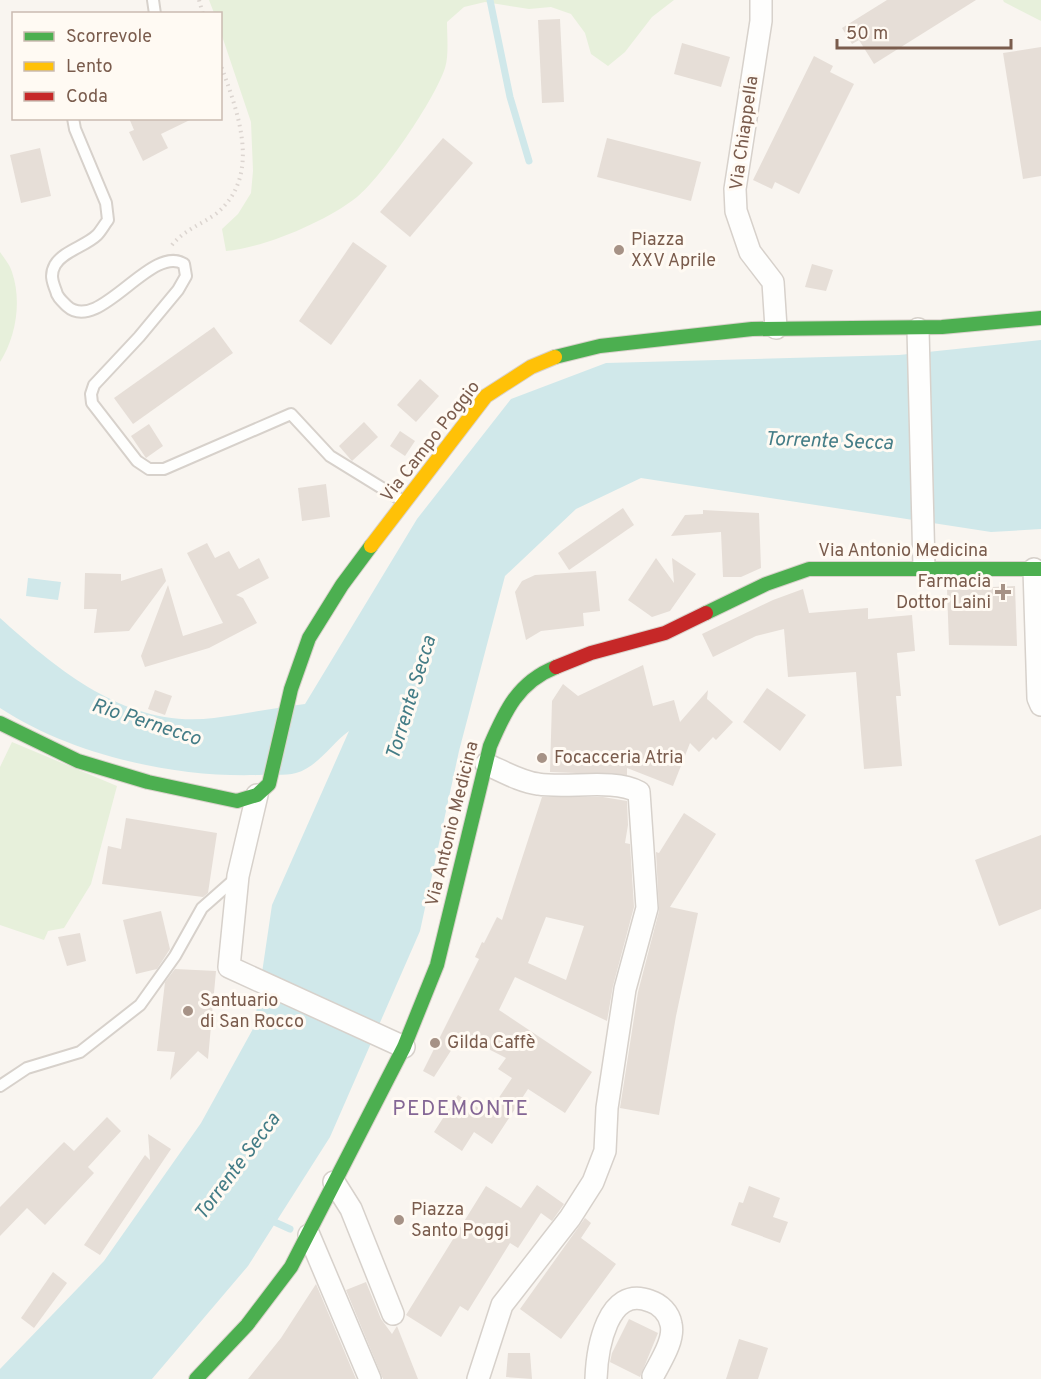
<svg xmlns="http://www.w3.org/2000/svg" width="1041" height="1379" font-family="Overpass,sans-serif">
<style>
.green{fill:#e7f0db}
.water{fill:#d0e8ea}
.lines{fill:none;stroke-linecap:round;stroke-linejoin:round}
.stream{stroke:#d0e8ea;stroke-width:7}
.building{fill:#e6ded7;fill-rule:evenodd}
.lane-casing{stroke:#d7d1cb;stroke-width:14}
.street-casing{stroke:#d7d1cb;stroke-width:24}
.fast-casing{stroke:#d9d2cb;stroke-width:16}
.slow-casing{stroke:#d9d2cb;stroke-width:16}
.jam-casing{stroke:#d9d2cb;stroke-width:16}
.path{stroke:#dcd5d0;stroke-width:4;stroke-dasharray:1.5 4.5;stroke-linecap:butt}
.lane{stroke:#fefefd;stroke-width:10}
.street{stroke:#fefefd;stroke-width:21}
.fast{stroke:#4caf50;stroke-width:14}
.slow{stroke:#ffc107;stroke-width:14}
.jam{stroke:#c62828;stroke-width:14}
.poi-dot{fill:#a69286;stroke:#fffaf3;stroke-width:2}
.labels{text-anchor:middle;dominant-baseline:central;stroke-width:6;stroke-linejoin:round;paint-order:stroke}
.street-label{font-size:18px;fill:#7a5c4d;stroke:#fffaf3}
.poi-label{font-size:18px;fill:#7a5c4d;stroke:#fffaf3;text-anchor:start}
.water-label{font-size:20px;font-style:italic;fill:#437c86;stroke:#fffaf3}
.quarter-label{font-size:21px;letter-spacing:1.5px;fill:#846695;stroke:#fffaf3}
</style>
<rect width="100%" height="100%" fill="#f9f5f0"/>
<g class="green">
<path d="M209 0H674L652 17 625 52 608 66 591 54 585 33 571 14 551 7 529 9 485 2 464 7 447 22C447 36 449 55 445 68 435 99 382 177 357 197 327 221 264 248 226 251L222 229 238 214 251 193 253 171 251 122 221 33 220 14 214 13Z"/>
<path d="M1003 0H1041V21L1004 2Z"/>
<path d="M0 252C4 258 10 265 12 272 22 301 16 337 0 362Z"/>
<path d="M12 742 117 786 91 884 64 928 48 931 44 940 0 925V767Z"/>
</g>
<g class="water">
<path d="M1041 340V529L991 532 641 478 576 509 505 576 459 751 420 931 330 1137 248 1266 152 1379H0V1369L104 1261 201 1123 254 1027 272 905 349 731C332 743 318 767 296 773 285 776 270 774 259 775 174 778 72 755 0 708V618C59 671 128 729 214 718 244 714 274 708 305 704L417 519 511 399 606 363 899 355Z"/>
<path d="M28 578 61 582 58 600 26 596Z"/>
</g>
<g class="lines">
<g class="stream">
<path d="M490 0 510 97 529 161"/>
<path d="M268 1219 290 1229"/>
</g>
</g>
<g class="building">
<path d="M887 0H976L874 64 859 40 852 44 842 28Z"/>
<path d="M560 19 564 102 542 103 538 20Z"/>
<path d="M682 43 730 57 721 87 674 74Z"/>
<path d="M1041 47V176L1023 179 1003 53Z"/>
<path d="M814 56 833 66 830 72 854 84 799 194 775 182 772 189 753 180Z"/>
<path d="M129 118H194L161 134 168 148 143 161 129 132 134 130Z"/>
<path d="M443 138 473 163 410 237 380 212Z"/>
<path d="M607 138 701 162 691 201 597 177Z"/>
<path d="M40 148 51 196 21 203 10 155Z"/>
<path d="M353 242 387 266 331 345 299 321Z"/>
<path d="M812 264 833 270 826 291 805 287Z"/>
<path d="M214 327 233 353 133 424 114 398Z"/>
<path d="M420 379 439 396 416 422 397 405Z"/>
<path d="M364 422 378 437 352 461 339 446Z"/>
<path d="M149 424 163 446 146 458 131 436Z"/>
<path d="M400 431 415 441 405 456 390 446Z"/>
<path d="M326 484 330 517 302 521 298 488Z"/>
<path d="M623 508 634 525 569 570 558 553Z"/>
<path d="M703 510 759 513 761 568 741 577H723L721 532 671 536 685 515 703 514Z"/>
<path d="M207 543 215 558 229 551 239 569 259 558 269 578 236 595 243 598 257 623 209 648 145 667 141 656 168 585 183 636 223 623 187 553Z"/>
<path d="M656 558 674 583 672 558 696 574 670 611 652 617 628 600Z"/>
<path d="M162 568 166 581 129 631 94 633 97 609H84L85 573 121 574V581Z"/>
<path d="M596 571 600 611 583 613 584 626 541 631 526 640 515 592 522 581 535 575Z"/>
<path d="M1015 586 1017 646 949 645 947 589Z"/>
<path d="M803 589 809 613 868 608V619L912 615 915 651 897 653 901 696H896L902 766 864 769 856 672 788 677 784 629 756 636 713 657 702 634 773 600Z"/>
<path d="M643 665 653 706 674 700 680 722 708 690 707 699 733 722 716 740 713 737 699 752 690 743 673 786 627 768V775L550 772 552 701 563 684 578 696Z"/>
<path d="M767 688 806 715 780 751 743 722Z"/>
<path d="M155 690 172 696 165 715 148 709Z"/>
<path d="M542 797H603L627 801 628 825 625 843 630 844 634 907 613 986 607 1021 515 977 499 1010 592 1072 565 1113 528 1089 492 1144 474 1132 462 1151 434 1132 458 1095 488 1114 512 1078 498 1069 506 1058 461 1035 434 1077 423 1071 479 959 475 957 482 942 484 943 497 917 502 920ZM546 917 584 926 566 980 528 963Z"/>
<path d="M684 813 716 834 670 907 698 913 676 1016 659 1115 620 1108 638 992 659 911 656 852 659 853Z"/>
<path d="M126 818 217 833 208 893 203 897 102 884 108 846 121 849Z"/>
<path d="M1041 835V909L999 926 975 860Z"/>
<path d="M161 911 170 949 157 969 136 974 123 920Z"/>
<path d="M80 933 86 961 67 966 58 937Z"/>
<path d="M175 969 216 971 208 1059 198 1051 170 1080 175 1052 157 1051 165 982Z"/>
<path d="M107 1117 121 1131 88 1167 94 1173 45 1225 27 1208 0 1236V1207L64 1142 74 1151Z"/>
<path d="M148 1134 171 1149 100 1255 84 1245 145 1155 150 1160Z"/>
<path d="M537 1185 564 1204 552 1221 541 1213 518 1248 510 1243 468 1311 460 1306 441 1337 406 1315 486 1186 521 1208Z"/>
<path d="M749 1186 780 1198 773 1217 788 1222 780 1243 731 1225 739 1202 743 1203Z"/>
<path d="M585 1218 591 1223 581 1238 616 1264 561 1339 520 1309Z"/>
<path d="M53 1272 67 1283 34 1328 21 1318Z"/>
<path d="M366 1282 381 1319 392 1334 397 1326 418 1379H383L346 1290Z"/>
<path d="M316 1284 356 1379H248L281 1338Z"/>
<path d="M629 1319 658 1333 640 1377 610 1362 612 1353Z"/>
<path d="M739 1339 768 1348 758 1379H726Z"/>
<path d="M508 1353H530L532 1379 506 1377Z"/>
</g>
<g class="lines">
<defs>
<g id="lane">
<path d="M153 0 155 14"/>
<path d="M73 118 75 129 106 203 108 220C104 225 101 231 97 235 86 246 63 251 55 265 50 274 52 281 56 291 57 297 62 301 67 306 99 335 151 243 184 264L186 276 178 290 139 337 94 385 91 394 92 403 137 461 149 469H164L291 414 330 456 403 501"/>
<path d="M0 1086 27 1068 80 1052 140 1005 175 956 202 908 236 878"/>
</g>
<g id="street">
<path d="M761 0V21L735 189 736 211 750 252 773 282 776 328"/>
<path d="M918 329 924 567"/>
<path d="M1034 569 1038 698 1041 705"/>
<path d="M257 795 238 876 229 967 404 1047"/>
<path d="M334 1182 351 1209 393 1314"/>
<path d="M309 1235 370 1379"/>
<path d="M478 1379 502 1305 570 1218 593 1182 605 1151 607 1108 625 989 647 908 639 792C613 778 568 789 538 784 521 782 502 771 486 764"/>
<path d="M596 1379C597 1350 607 1284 650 1301 660 1304 669 1313 671 1324 675 1340 660 1362 653 1376"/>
</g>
<g id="fast">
<path d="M555 357 600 346 752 329 942 327 1041 318"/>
<path d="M706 613 766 584 809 569H1041"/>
<path d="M0 723 78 761 148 782 237 801 257 795 269 784 291 689 309 638 342 585 371 546"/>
<path d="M196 1379 247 1325 291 1267 404 1047 437 965 490 746C505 711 518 682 556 667"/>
</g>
<path id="slow" d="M371 546 486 396 531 367 555 357"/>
<path id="jam" d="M556 667 591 653 665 633 706 613"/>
</defs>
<use href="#lane" class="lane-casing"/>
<use href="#street" class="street-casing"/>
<use href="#fast" class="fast-casing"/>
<use href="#slow" class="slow-casing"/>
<use href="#jam" class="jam-casing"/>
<g class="path">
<path d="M199 0 203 14"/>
<path d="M172 245C185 229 201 225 217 213 263 174 237 110 220 63"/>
</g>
<use href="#lane" class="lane"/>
<use href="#street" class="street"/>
<use href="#fast" class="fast"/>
<use href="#slow" class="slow"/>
<use href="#jam" class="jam"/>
</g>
<g class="poi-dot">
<circle cx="619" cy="250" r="6"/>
<path d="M1000 583h6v6h6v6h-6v6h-6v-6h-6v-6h6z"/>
<circle cx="542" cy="758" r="6"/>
<circle cx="188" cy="1011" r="6"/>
<circle cx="435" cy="1043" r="6"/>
<circle cx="399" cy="1220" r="6"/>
</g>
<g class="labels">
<g class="street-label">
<text transform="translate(745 133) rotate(-82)">Via Chiappella</text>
<text transform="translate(431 442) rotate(-52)">Via Campo Poggio</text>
<text x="903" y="551">Via Antonio Medicina</text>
<text transform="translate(453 824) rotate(-76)">Via Antonio Medicina</text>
</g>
<g class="poi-label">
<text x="631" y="240">Piazza<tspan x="631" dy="21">XXV Aprile</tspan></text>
<text x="991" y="582" text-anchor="end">Farmacia<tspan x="991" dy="21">Dottor Laini</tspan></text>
<text x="554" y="758">Focacceria Atria</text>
<text x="200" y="1001">Santuario<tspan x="200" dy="21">di San Rocco</tspan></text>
<text x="447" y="1043">Gilda Caffè</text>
<text x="411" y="1210">Piazza<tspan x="411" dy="21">Santo Poggi</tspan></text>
</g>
<g class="water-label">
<text transform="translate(829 442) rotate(2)">Torrente Secca</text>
<text transform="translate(412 698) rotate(-73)">Torrente Secca</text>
<text transform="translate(146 723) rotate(18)">Rio Pernecco</text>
<text transform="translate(238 1167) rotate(-53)">Torrente Secca</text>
</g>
<g class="quarter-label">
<text x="461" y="1109">PEDEMONTE</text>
</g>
</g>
<rect x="12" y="12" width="210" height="108" fill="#fffaf3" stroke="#cabbb1" stroke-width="1.5"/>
<rect x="24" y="32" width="30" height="9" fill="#4caf50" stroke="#cabbb1" stroke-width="1.5"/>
<text x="66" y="42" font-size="18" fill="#7a5c4d">Scorrevole</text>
<rect x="24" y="62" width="30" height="9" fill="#ffc107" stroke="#cabbb1" stroke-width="1.5"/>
<text x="66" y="72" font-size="18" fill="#7a5c4d">Lento</text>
<rect x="24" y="92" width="30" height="9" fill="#c62828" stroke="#cabbb1" stroke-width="1.5"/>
<text x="66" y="102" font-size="18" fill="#7a5c4d">Coda</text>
<path d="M837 39v9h174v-9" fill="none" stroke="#7a5c4d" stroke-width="3"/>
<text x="846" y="39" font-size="18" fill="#7a5c4d" stroke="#fffaf3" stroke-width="4.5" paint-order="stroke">50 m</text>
</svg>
